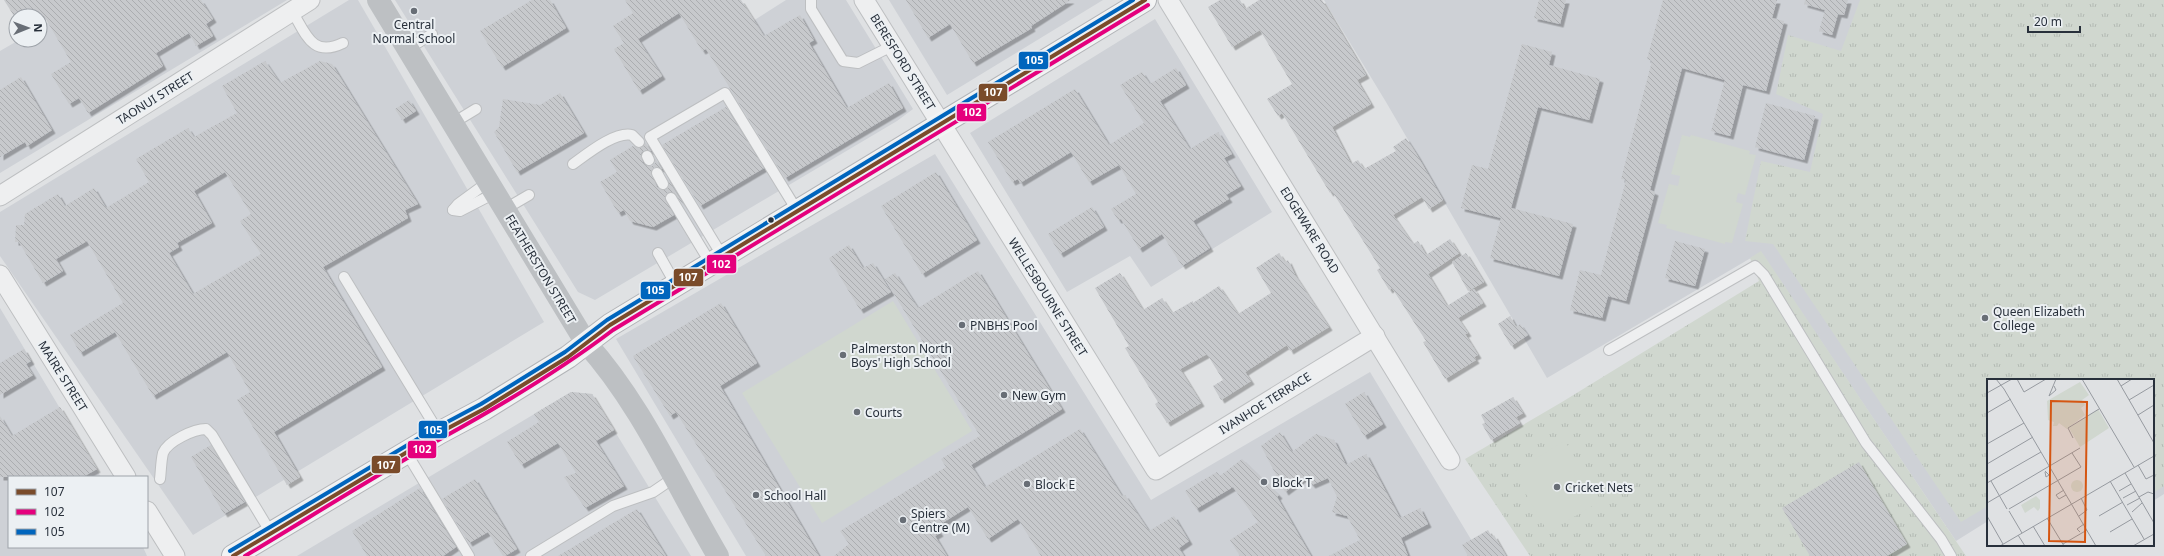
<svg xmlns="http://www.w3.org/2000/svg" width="2164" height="556" font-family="'Noto Sans',sans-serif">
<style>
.built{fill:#ced1d6}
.park{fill:url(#park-tufts)}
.garden{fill:#d0d7cf}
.building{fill:url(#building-back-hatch);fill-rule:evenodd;filter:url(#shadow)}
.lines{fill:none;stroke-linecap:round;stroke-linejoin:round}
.service-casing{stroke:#bdbfc1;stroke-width:12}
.minor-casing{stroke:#bdbfc1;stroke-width:21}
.trunk-casing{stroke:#b2b4b8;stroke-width:24}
.service{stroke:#eeeff0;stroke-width:10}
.minor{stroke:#eeeff0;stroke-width:19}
.secondary{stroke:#bdc0c3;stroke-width:22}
.trunk{stroke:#f3f4f4;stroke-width:22}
.bus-1-casing{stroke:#ecf0f3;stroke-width:7}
.bus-2-casing{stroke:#ecf0f3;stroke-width:7}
.bus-3-casing{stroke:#ecf0f3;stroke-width:7}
.bus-1{stroke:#7a4b2a;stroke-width:4}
.bus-2{stroke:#e5007d;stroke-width:4}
.bus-3{stroke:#0065bd;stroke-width:4}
.poi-dot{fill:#686e76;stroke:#ecf0f3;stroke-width:1.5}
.bus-dot{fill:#28303b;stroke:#ecf0f3;stroke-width:1.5}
.labels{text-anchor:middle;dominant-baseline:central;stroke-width:4;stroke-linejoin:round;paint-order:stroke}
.poi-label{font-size:12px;fill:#28303b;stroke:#ecf0f3;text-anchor:start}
.street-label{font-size:12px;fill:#28303b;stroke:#ecf0f3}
.inset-road{fill:none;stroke:#969aa0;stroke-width:1}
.view{fill:#d55511;fill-opacity:0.15;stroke:#d55511;stroke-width:2}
.inset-edge{fill:none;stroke:#28303b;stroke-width:2}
.line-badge{stroke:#ecf0f3;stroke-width:1.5}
.badge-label{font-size:11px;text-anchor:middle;font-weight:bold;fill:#fff}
</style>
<defs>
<pattern id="park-tufts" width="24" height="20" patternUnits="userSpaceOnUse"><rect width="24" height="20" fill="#d0d7cf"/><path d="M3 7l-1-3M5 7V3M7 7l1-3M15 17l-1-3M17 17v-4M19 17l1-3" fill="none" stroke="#b3b9b3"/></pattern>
<pattern id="building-back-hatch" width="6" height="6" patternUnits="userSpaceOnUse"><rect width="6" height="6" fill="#c7c9cc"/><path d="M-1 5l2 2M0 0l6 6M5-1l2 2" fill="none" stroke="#abadb0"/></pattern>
<filter id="shadow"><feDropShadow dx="3.5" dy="3.5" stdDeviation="0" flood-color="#0004"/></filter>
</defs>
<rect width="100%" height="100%" fill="#dfe1e3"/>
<g class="built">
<path d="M86 0H287L0 173V51L19 40H40V27Z"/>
<path d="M349 0H358L544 322 193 535 0 256V212Z"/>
<path d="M395 0H713L734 33 786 0H846L913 109 897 121 595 300 578 292Z"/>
<path d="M889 0H1103L947 95Z"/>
<path d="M1324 0H2164V494L2153 501V380H1988V521L1956 541 1761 252 1547 378 1386 102Z"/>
<path d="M1155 19 1272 212 1151 287 1130 256 1067 292 970 133Z"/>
<path d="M935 154 1151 500 1370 372 1481 556H746L616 339Z"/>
<path d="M0 308 101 477H9V547H143L147 556H0Z"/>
<path d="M571 392 592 394 691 556H297Z"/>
</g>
<g class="park">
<path d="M1860 0H2164V486L2153 493V380H1988V506L1961 522 1773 244 1745 241 1761 161 1810 172 1823 114 1776 94 1788 35 1841 51Z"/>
<path d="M1761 251 1966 556H1530L1465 459 1562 402 1759 281 1750 258Z"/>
</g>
<g class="garden">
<path d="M1682 135 1690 137 1691 135 1750 151 1749 154 1756 155 1745 195 1738 193 1736 202 1743 204 1732 243 1725 242V244L1666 228 1667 225 1658 223 1669 184 1678 186 1680 176 1671 174Z"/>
<path d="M893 301 972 431 822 523 742 393Z"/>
<path d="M1565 441 1601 501 1548 532 1513 472Z"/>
</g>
<g class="building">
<path d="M4 0H201L213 19 206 24 213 36 196 46 189 33 156 53 163 66 88 113 79 98 69 104 51 74 71 62 44 16H14Z"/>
<path d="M532 0H550L566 28 502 67 480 31Z"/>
<path d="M625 0H741L764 36 800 15 814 40 809 43 847 108 889 83 903 108 785 178 706 49 702 51 679 13 638 39 662 76 639 91 614 49 624 43 613 26 633 13Z"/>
<path d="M906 0H1071L1031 26 1032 28 973 63 950 24 928 38Z"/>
<path d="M1220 0H1240L1245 9 1259 0H1322L1366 75 1357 80 1371 104 1332 127 1351 164 1358 160 1364 169 1396 151 1393 147 1406 138 1417 155 1443 200 1429 209 1422 197 1393 215 1413 244 1418 241 1426 255 1450 239 1459 253 1428 274 1447 306 1474 289 1483 303 1458 318 1468 333 1465 334 1478 355 1474 357 1476 360 1445 379 1423 342 1426 341 1392 288 1389 290 1377 270 1380 268 1332 191 1330 193 1282 113 1278 116 1267 99 1292 84 1260 30 1232 47 1208 7Z"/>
<path d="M1539 0H1566L1560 24 1534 18Z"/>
<path d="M1663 0H1777L1772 18 1784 21 1766 91 1743 85 1730 136 1711 131 1725 80 1682 68 1650 190 1655 192 1626 301 1608 296 1602 318 1570 310 1580 270 1601 275 1626 180 1621 179 1652 61 1647 59Z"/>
<path d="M1805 0H1848L1844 15 1838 14 1832 35 1819 31 1825 10 1804 4Z"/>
<path d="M1522 44 1552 52 1549 65 1600 79 1589 120 1538 107 1511 208 1573 224 1559 276 1490 258 1501 218 1461 208 1472 165 1488 169Z"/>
<path d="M265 61 280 83 320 61 332 64 418 204 405 210 408 218 323 267 382 367 274 432 300 477 287 485 237 400 250 392 227 352 153 396 115 332 80 353 70 335 123 303 87 241 56 259 63 271 43 283 19 242H15L16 225H24L25 214 58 194 65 206 94 188 106 208 149 182 136 159 188 128 194 137 237 113 222 86ZM225 172 251 214 240 221 261 254 193 294 169 253 179 247 177 243 212 223 194 191Z"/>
<path d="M1176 68 1186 85 1160 101 1190 149 1218 132 1232 154 1224 158 1241 186 1226 195 1229 199 1193 221 1210 248 1182 266 1162 234 1139 249 1121 219 1118 220 1111 209 1136 194 1119 165 1089 182 1071 152 1020 183 1018 179 1012 182 988 142 1075 89 1109 145 1144 123 1120 85 1142 72 1150 84Z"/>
<path d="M21 77 52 130 27 146 25 142 0 157V90Z"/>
<path d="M560 93 584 133 517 172 494 132 499 127 503 99 540 105Z"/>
<path d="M409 100 416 111 402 120 395 109Z"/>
<path d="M1766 103 1815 116 1804 160 1755 147Z"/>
<path d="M726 107 764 168 700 206 662 145Z"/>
<path d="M645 142 651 151 644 150 641 153 643 163 646 166H652L655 163V158L662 169 654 167 651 172 657 187 662 190 668 188 669 184 665 175 686 208 674 193 668 192 665 199 674 215 653 227 630 221 624 210 618 213 600 182 617 172 610 160 633 146 641 148Z"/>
<path d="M936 172 977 240 922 274 881 206Z"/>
<path d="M1092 207 1104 227 1060 254 1048 234Z"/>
<path d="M1675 241 1705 249 1695 286 1665 278Z"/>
<path d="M849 245 863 268 873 263 891 292 860 310 829 258Z"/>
<path d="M1279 253 1285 262 1288 260 1295 275 1329 327 1290 351 1287 345 1245 372 1251 381 1221 400 1213 386 1223 380 1207 354 1180 369 1201 403 1167 423 1155 404 1158 402 1125 348 1129 346 1095 288 1120 273 1143 310 1162 298 1172 313 1193 301V303L1219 286 1238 314 1271 293 1256 268Z"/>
<path d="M1466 253 1484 282 1468 291 1452 262Z"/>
<path d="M978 271 1062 409 971 465 985 487 1080 429 1122 496 1125 495 1149 531 1174 516 1189 541 1179 548 1184 556H1041L1018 519 988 539 968 507 936 527 940 533 935 536 947 556H834L849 544 840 531 946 467 941 459 980 436 885 279 895 273 918 308Z"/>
<path d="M721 303 757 363 720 386 819 556H766L676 412 670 416 633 356Z"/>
<path d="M1510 316 1516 327 1520 324 1528 335 1511 346 1498 324Z"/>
<path d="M24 349 31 361 26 364 33 375 0 395V363Z"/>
<path d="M571 392 592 394 614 430 596 441 624 486 585 508 564 477 576 473 558 443 521 465 507 442 539 422 534 414Z"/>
<path d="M1364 392 1383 424 1364 436 1345 404Z"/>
<path d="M1513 397 1523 413 1516 417 1520 423 1491 440 1482 424 1485 423 1481 415Z"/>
<path d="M60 407 97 469 83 477H0V416L12 436Z"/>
<path d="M1280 432 1292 452 1316 434 1334 440 1346 465 1366 454 1400 518 1420 508 1428 524 1401 538 1408 556H1329L1360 540 1347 516 1332 512 1337 497 1328 478 1312 485 1305 477 1285 492 1261 446Z"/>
<path d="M211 445 245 502 224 514 191 457Z"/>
<path d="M1242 459 1279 495 1277 497 1311 556H1240L1230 540 1258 522 1233 487 1196 509 1185 491 1217 472 1220 476Z"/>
<path d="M1859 462 1907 544 1887 556H1810L1782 508Z"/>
<path d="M475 479 517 549 505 556H503L488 532 469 543 442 499Z"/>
<path d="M420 488 456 547 443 556H367L352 531Z"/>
<path d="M637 509 666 556H558Z"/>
<path d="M1488 530 1492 537 1494 535 1506 556H1468L1462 545Z"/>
</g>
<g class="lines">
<defs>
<g id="service">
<path d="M811 0V9L843 61 858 63 892 46"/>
<path d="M292 11C306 34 312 58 343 43"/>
<path d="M408 49 432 34"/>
<path d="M453 123 476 109"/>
<path d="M647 156 649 160"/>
<path d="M573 164C587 154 615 131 632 135L639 142"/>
<path d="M657 173 663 184"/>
<path d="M671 198 711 264"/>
<path d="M505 209 529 195"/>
<path d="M453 210 460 211 495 193"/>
<path d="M453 210 458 204 488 182"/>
<path d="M658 253 676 285"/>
<path d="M723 257 650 137 725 93 798 212"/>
<path d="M344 277 439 433"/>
<path d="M1609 350 1755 266 1764 275 1866 443 1941 539 1951 556"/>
<path d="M406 452 469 556"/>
<path d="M160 479C161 471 161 461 163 453 168 441 194 429 206 429L212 435 271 533"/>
<path d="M531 556 613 506 653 492 675 477"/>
</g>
<g id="minor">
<path d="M864 0 1156 470 1375 336"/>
<path d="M1168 0 1450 460"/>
<path d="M0 196 310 0"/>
<path d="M0 275 126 477"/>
<path d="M147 511 175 556"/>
</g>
<path id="trunk" d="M233 556 439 433 484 409 568 357 610 325 1145 0"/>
</defs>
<use href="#service" class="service-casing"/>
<use href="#minor" class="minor-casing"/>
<use href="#trunk" class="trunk-casing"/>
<use href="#service" class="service"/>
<use href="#minor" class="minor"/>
<path class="secondary" d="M378 0 586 343C642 405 676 485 718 556"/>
<use href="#trunk" class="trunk"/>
<defs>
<path id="bus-1" d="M233 556 439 433 484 409 568 357 610 325 1145 0"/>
<path id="bus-2" d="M245 556C310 517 375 476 442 438 502 405 559 371 613 330L1148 5"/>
<path id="bus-3" d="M230 551 436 428 481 404 565 352 607 320 1133 0"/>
</defs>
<use href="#bus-1" class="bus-1-casing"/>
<use href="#bus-2" class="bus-2-casing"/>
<use href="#bus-3" class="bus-3-casing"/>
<use href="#bus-1" class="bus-1"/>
<use href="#bus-2" class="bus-2"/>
<use href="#bus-3" class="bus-3"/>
</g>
<g class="poi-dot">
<circle cx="414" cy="11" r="4"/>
<circle cx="1985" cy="318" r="4"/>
<circle cx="962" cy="325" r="4"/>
<circle cx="843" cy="355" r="4"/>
<circle cx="1004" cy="395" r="4"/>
<circle cx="857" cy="412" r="4"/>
<circle cx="1264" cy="482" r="4"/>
<circle cx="1027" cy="484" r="4"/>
<circle cx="1557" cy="487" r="4"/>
<circle cx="756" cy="495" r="4"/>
<circle cx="903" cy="520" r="4"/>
</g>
<circle class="bus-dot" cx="771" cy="220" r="3.5"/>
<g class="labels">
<g class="poi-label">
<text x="414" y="24" text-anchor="middle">Central<tspan x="414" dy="14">Normal School</tspan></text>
<text x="1993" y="311">Queen Elizabeth<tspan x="1993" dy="14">College</tspan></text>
<text x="970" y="325">PNBHS Pool</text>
<text x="851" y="348">Palmerston North<tspan x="851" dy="14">Boys' High School</tspan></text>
<text x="1012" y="395">New Gym</text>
<text x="865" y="412">Courts</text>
<text x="1272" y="482">Block T</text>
<text x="1035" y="484">Block E</text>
<text x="1565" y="487">Cricket Nets</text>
<text x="764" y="495">School Hall</text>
<text x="911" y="513">Spiers<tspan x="911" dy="14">Centre (M)</tspan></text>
</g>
<g class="street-label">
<text transform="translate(903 62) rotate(58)">BERESFORD STREET</text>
<text transform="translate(155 98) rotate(-32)">TAONUI STREET</text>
<text transform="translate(1310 230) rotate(58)">EDGEWARE ROAD</text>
<text transform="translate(541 269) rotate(59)">FEATHERSTON STREET</text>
<text transform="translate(1048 297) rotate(58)">WELLESBOURNE STREET</text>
<text transform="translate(63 376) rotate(58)">MAIRE STREET</text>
<text transform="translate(1265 403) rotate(-32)">IVANHOE TERRACE</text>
</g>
</g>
<g transform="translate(1987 379)">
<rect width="167" height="167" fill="#dfe1e3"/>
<path d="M93 3 102 16 95 21 98 26 94 29 98 36 80 50 72 44 70 47H66L67 43 61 41 60 22ZM111 30 122 49 93 68 82 49ZM49 117 53 121V129L51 132 47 128 38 134 34 126Z" fill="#d0d7cf"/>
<path d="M84 107a6 6 0 1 1 12 0a6 6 0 1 1-12 0Z" fill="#d0d7cf"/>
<path class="inset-road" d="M9 0 17 10 109 167M30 0 37 13 59 0M95 0 147 88M130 0 167 64M67 7 69 11 62 17 69 0M134 7 145 0M0 14 25 0M142 21 167 6M0 34 24 20M151 36 167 26M86 59 81 49 112 30M0 65 37 44M0 85 46 58M151 86 159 100 167 96M58 92 62 96 59 98 58 93M138 94 167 144M4 102 20 130M123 102 157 160M0 104 54 73M77 111 69 116 72 120 79 116M132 112 144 105M152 118 161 113 167 115M136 119 149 112M0 124 93 69M140 126 153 119M22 130 94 88 85 74M22 132 35 154M145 133 155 124M0 137 16 165M92 137 100 131 94 119M112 137 136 123M60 139 77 167M46 147 58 167M93 153 90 150 97 145M123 153 145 140M31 156 38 167M76 165 100 151M13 167 167 77M146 167 167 155"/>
<path class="view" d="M64 22 100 23 98 163 62 162Z"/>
<rect width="167" height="167" class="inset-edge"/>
</g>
<g class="line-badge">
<rect x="1018" y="51" width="31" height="19" rx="4" fill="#0065bd"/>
<rect x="978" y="83" width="30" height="19" rx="4" fill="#7a4b2a"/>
<rect x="956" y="103" width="31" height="19" rx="4" fill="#e5007d"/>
<rect x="706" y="254" width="31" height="20" rx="4" fill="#e5007d"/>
<rect x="673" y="268" width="31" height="19" rx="4" fill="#7a4b2a"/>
<rect x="640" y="281" width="31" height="19" rx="4" fill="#0065bd"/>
<rect x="418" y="420" width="30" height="19" rx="4" fill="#0065bd"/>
<rect x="407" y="440" width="30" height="19" rx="4" fill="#e5007d"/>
<rect x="371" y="455" width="30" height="19" rx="4" fill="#7a4b2a"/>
</g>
<g class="badge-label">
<text x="1034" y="64">105</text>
<text x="993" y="96">107</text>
<text x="972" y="116">102</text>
<text x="721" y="268">102</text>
<text x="688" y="281">107</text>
<text x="655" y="294">105</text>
<text x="433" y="434">105</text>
<text x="422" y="453">102</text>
<text x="386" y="469">107</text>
</g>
<rect x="8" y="476" width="140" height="72" fill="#ecf0f3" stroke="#9ea3a9"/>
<rect x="16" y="489" width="20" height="6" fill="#7a4b2a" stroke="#9ea3a9"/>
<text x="44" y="496" font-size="12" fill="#28303b">107</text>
<rect x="16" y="509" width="20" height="6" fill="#e5007d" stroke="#9ea3a9"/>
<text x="44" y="516" font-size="12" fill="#28303b">102</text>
<rect x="16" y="529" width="20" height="6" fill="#0065bd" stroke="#9ea3a9"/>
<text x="44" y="536" font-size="12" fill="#28303b">105</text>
<g transform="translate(28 28) rotate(89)"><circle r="19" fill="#ecf0f3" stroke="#9ea3a9"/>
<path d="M0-3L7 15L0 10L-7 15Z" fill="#686e76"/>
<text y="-6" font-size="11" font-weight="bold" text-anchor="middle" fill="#28303b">N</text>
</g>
<path d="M2028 26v6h52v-6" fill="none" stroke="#28303b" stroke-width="2"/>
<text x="2034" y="26" font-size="12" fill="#28303b" stroke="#ecf0f3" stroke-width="3" paint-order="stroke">20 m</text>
</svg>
